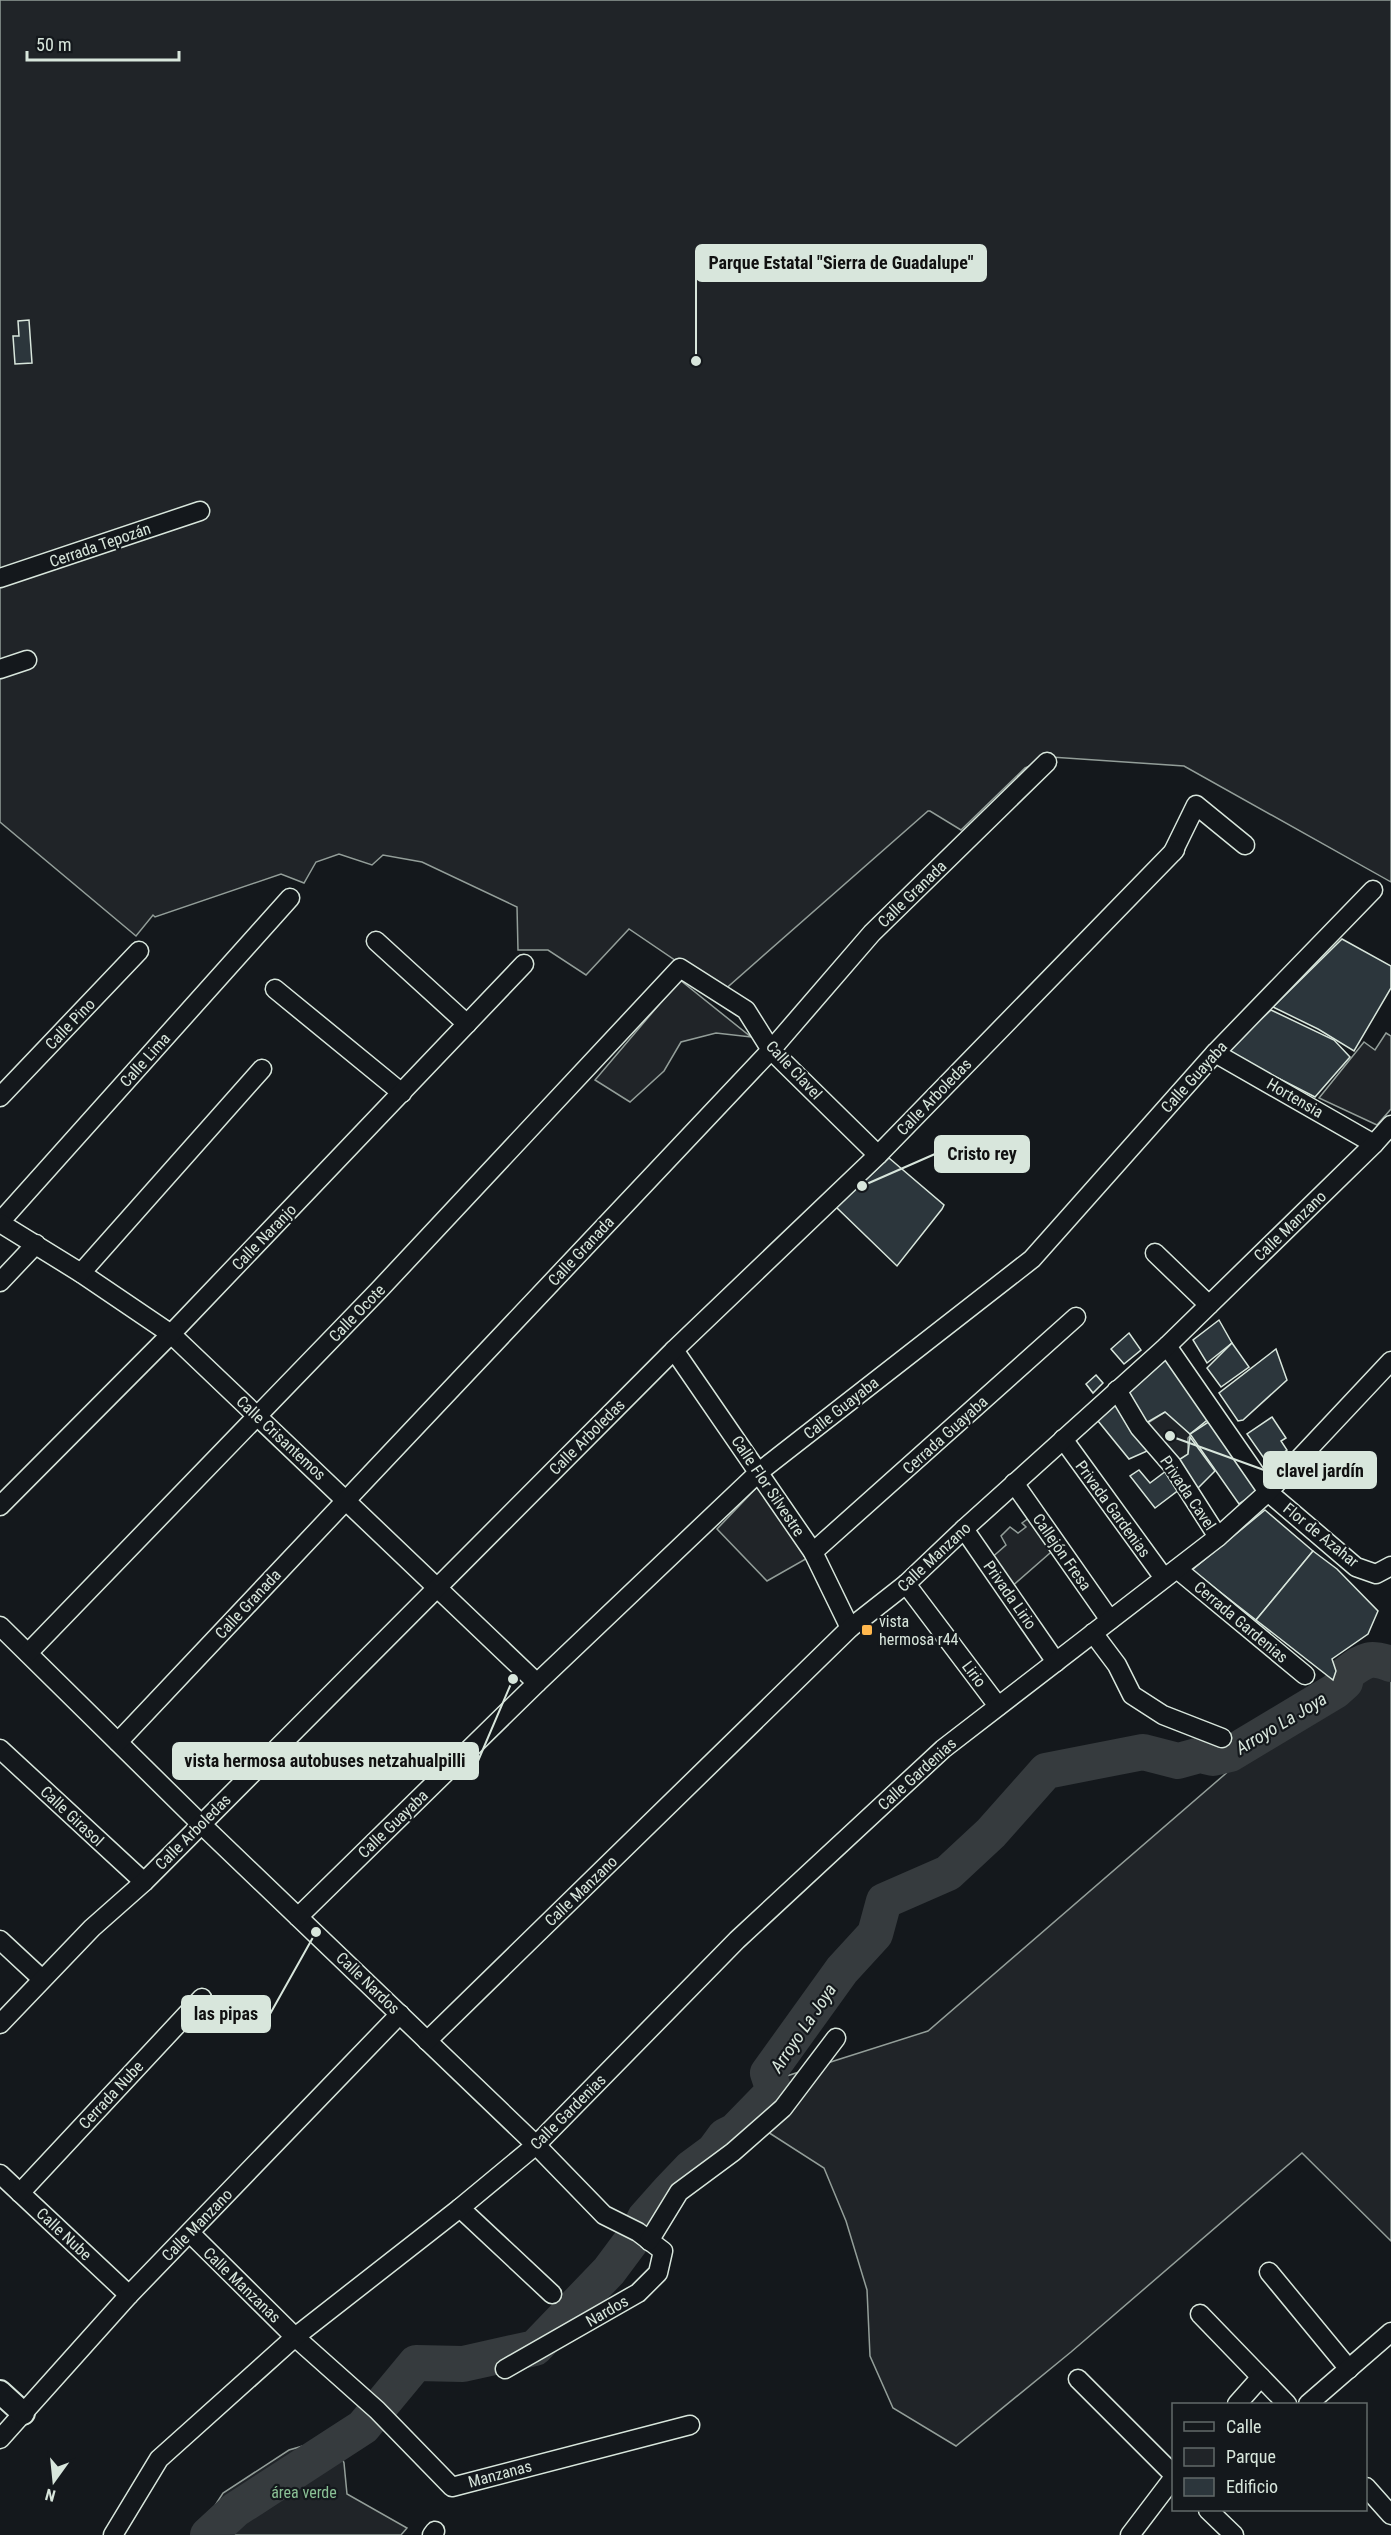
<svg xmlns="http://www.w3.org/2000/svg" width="1391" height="2535" font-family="'Roboto Condensed',sans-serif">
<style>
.green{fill:#202428;stroke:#939e99;stroke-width:1.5}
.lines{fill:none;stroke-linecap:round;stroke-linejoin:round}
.river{stroke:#363b3e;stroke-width:36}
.building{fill:#2c363c;stroke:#d8e6dc;stroke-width:1.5}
.minor-casing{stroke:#d8e6dc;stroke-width:21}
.tertiary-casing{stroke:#d8e6dc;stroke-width:26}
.minor{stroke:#14181c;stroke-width:18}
.tertiary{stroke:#14181c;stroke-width:22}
.poi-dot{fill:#ffb74d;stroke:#14181c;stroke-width:2}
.labels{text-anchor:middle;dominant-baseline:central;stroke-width:4.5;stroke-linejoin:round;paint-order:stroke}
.street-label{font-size:16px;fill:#d8e6dc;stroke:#14181c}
.poi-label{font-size:16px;fill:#d8e6dc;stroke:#14181c;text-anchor:start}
.park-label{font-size:16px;fill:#8ac095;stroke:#14181c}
.water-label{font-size:18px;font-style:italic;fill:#d8e6dc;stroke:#14181c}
.leader{fill:none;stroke:#d8e6dc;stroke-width:2}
.callout-dot{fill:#d8e6dc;stroke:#14181c;stroke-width:2}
.callout{fill:#d8e6dc;stroke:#d8e6dc;stroke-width:2}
.callout-label{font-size:18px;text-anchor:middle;font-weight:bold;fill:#111}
</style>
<rect width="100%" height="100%" fill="#14181c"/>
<g class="green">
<path d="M0 0H1391V882L1184 766 1051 757 1025 768 961 830 930 811H928L722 992 629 929 586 975 548 950H518L517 907 422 862 383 855 372 865 339 854 316 862 304 883 281 874 155 917 153 915 136 936 0 822Z"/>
<path d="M680 980 751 1037 716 1033 681 1042 664 1071 630 1102 595 1080Z"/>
<path d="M1386 1033 1391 1036V1109L1377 1125 1319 1098 1364 1042 1375 1050Z"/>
<path d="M1165 1412 1178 1421 1191 1435 1188 1438V1454L1177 1461 1143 1426Z"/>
<path d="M760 1484 811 1556 767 1581 717 1529Z"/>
<path d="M1029 1518 1058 1546 1009 1589 989 1560 1006 1545 1001 1536 1010 1527 1018 1533 1026 1527 1022 1523Z"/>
<path d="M1391 1662V2241L1302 2153 1071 2352 956 2446 893 2408 870 2356 867 2290 846 2221 824 2168 746 2118 771 2081 928 2031 1231 1769 1263 1751Z"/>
<path d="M334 2437 344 2463 347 2494 407 2528 401 2535H196L223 2493 289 2450Z"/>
</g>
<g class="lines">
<path class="river" d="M208 2535 235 2510 363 2427 416 2363 463 2364 535 2348 609 2271 638 2232 645 2218 669 2191 691 2168 714 2151 725 2136 735 2131 774 2091 768 2073 842 1970 875 1934 884 1901 948 1873 991 1833 1046 1771 1143 1752 1178 1761 1200 1755 1213 1758 1230 1754 1335 1691 1345 1682 1347 1673C1365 1660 1369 1656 1391 1664"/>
</g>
<g class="building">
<path d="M29 320 32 363 15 364 13 336H19L18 321Z"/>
<path d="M1342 939 1391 966V988L1354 1051 1318 1029 1273 1007Z"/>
<path d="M1271 1010 1334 1040 1350 1057 1315 1097 1226 1051Z"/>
<path d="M889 1158 944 1205 942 1209 897 1266 836 1207Z"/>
<path d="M1219 1320 1232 1343 1207 1363 1193 1340Z"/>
<path d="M1129 1333 1141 1350 1124 1364 1111 1349Z"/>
<path d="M1232 1343 1249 1367 1221 1387 1207 1368Z"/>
<path d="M1276 1349 1287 1380 1243 1420 1238 1421 1219 1393Z"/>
<path d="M1167 1353 1211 1417 1190 1434 1165 1412 1141 1426 1120 1389Z"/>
<path d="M1096 1375 1103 1383 1093 1393 1086 1384Z"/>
<path d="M1116 1396 1154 1448 1129 1459 1094 1416Z"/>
<path d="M1272 1417 1286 1438 1281 1441 1287 1450 1268 1464 1247 1434Z"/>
<path d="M1213 1419 1259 1491 1239 1504 1190 1434Z"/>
<path d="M1190 1437 1215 1471 1195 1491 1176 1462 1188 1454Z"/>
<path d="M1139 1470 1150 1483 1166 1471 1180 1489 1155 1508 1130 1476Z"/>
<path d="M1265 1510 1313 1551 1256 1620 1192 1570Z"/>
<path d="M1313 1551 1337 1569 1378 1611 1368 1634 1332 1659 1336 1671 1333 1680 1256 1620Z"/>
</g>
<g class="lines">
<defs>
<g id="minor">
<path d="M0 578 200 511"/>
<path d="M0 669 27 660"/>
<path d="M1173 852 1196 805 1245 845"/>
<path d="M376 941 467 1024"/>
<path d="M275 989 402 1093"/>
<path d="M1215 1053 1374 1144"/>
<path d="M0 1097 139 951"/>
<path d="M0 1222 290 898"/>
<path d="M0 1223 81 1273 171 1334 537 1683"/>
<path d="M1155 1253 1209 1305"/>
<path d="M81 1273 262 1069"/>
<path d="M0 1282 36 1244"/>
<path d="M1167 1346 1268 1492 1356 1567 1376 1574 1391 1566"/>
<path d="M674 1350 813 1552 850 1628"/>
<path d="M1117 1390 1139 1427 1172 1465 1218 1537"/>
<path d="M1063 1439 1164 1578"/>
<path d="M1014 1483 1110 1620"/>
<path d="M0 1506 171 1334 524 964"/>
<path d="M964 1529 1056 1662"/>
<path d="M813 1552 1076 1317"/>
<path d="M1177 1569 1305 1675"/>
<path d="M906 1584 998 1706"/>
<path d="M0 1626 201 1824 536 2145 604 2215 638 2232 663 2251 658 2273 638 2293 505 2369"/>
<path d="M1093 1633 1117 1665 1132 1695 1163 1715 1222 1738"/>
<path d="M28 1653 379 1290 680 968 746 1010 771 1050 878 1155"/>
<path d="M118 1742 771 1050 872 933 1047 762"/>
<path d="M0 1749 144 1882"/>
<path d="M298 1917 537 1683 759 1472 1032 1259 1215 1053 1373 890"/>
<path d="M0 1940 42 1979"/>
<path d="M0 2024 92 1928 144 1882 674 1350 878 1155 1175 850"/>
<path d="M427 2041 850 1628 906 1584 964 1529 1167 1346 1374 1144 1391 1125"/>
<path d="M0 2174 129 2295"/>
<path d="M20 2193 202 1998"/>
<path d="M460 2208 552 2294"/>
<path d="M190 2233 295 2337 377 2410 452 2487 690 2425"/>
<path d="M649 2241 679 2192 733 2152 783 2108 836 2038"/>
<path d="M1269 2272 1349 2369"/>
<path d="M1200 2314 1287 2404"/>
<path d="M1078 2379 1174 2475"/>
<path d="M1237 2404 1261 2377"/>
<path d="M1308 2404 1391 2332"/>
<path d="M0 2439 129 2295 400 2014"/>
<path d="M1366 2487 1391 2515"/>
<path d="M1208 2510 1234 2535"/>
<path d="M113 2535 159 2459 295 2337 460 2208 536 2145 737 1940 943 1749 1218 1537 1268 1492 1391 1361"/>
<path d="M432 2535 435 2531"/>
<path d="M1130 2535 1174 2477"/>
</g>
<path id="tertiary" d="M0 2392 23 2413"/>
</defs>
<use href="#minor" class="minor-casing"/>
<use href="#tertiary" class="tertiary-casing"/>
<use href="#minor" class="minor"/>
<use href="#tertiary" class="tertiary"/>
</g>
<rect class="poi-dot" x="861" y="1624" width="12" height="12" rx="3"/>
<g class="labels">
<g class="street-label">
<text transform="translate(100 545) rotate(-19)">Cerrada Tepozán</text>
<text transform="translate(912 894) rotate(-44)">Calle Granada</text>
<text transform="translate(70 1024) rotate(-46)">Calle Pino</text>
<text transform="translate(145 1060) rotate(-48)">Calle Lima</text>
<text transform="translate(794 1070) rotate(47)">Calle Clavel</text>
<text transform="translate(1194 1077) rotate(-48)">Calle Guayaba</text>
<text transform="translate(934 1097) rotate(-46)">Calle Arboledas</text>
<text transform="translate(1295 1098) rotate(30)">Hortensia</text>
<text transform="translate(1290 1226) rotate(-44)">Calle Manzano</text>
<text transform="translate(264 1237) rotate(-46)">Calle Naranjo</text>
<text transform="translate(581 1251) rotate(-47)">Calle Granada</text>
<text transform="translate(357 1313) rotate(-46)">Calle Ocote</text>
<text transform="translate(841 1408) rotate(-38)">Calle Guayaba</text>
<text transform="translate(945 1435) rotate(-42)">Cerrada Guayaba</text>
<text transform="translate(587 1437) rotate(-45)">Calle Arboledas</text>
<text transform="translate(281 1438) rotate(43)">Calle Crisantemos</text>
<text transform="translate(768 1486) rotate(56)">Calle Flor Silvestre</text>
<text transform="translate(1188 1493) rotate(56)">Privada Cavel</text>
<text transform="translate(1113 1509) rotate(54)">Privada Gardenias</text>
<text transform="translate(1321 1535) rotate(39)">Flor de Azahar</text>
<text transform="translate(1062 1552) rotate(55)">Callejón Fresa</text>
<text transform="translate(934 1557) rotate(-43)">Calle Manzano</text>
<text transform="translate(1010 1595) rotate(55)">Privada Lirio</text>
<text transform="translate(248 1604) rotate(-47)">Calle Granada</text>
<text transform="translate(1241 1622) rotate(40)">Cerrada Gardenias</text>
<text transform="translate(974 1674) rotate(53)">Lirio</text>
<text transform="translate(917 1774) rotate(-42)">Calle Gardenias</text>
<text transform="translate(72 1816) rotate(43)">Calle Girasol</text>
<text transform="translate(393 1824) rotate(-44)">Calle Guayaba</text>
<text transform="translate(193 1832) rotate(-45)">Calle Arboledas</text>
<text transform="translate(581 1891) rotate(-44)">Calle Manzano</text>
<text transform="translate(368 1983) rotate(44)">Calle Nardos</text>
<text transform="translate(111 2095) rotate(-47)">Cerrada Nube</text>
<text transform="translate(568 2112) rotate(-45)">Calle Gardenias</text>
<text transform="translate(197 2225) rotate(-46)">Calle Manzano</text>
<text transform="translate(64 2234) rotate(43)">Calle Nube</text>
<text transform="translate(242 2285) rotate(44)">Calle Manzanas</text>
<text transform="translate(607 2311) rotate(-30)">Nardos</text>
<text transform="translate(500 2474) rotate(-15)">Manzanas</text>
</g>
<g class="poi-label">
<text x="879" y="1621">vista<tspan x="879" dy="18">hermosa r44</tspan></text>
</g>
<g class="park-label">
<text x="304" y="2492">área verde</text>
</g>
<g class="water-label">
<text transform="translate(1281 1723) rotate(-31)">Arroyo La Joya</text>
<text transform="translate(803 2028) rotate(-56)">Arroyo La Joya</text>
</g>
</g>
<path class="leader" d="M696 361L696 263M862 1186L935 1154M1170 1436L1264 1470M513 1679L478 1761M316 1932L270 2014"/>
<g class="callout-dot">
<circle cx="696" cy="361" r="6"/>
<circle cx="862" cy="1186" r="6"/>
<circle cx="1170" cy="1436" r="6"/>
<circle cx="513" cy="1679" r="6"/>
<circle cx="316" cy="1932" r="6"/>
</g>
<g class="callout">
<rect x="696" y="245" width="290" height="36" rx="6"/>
<rect x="935" y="1136" width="94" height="36" rx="6"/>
<rect x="1264" y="1452" width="112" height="36" rx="6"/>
<rect x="173" y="1743" width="305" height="36" rx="6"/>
<rect x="182" y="1996" width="88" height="36" rx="6"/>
</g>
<g class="callout-label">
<text x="841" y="269">Parque Estatal "Sierra de Guadalupe"</text>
<text x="982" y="1160">Cristo rey</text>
<text x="1320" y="1477">clavel jardín</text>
<text x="325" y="1767">vista hermosa autobuses netzahualpilli</text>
<text x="226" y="2020">las pipas</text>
</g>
<rect x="1172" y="2403" width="195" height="108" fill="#14181c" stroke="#626a69" stroke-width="1.5"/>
<rect x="1184" y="2422" width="30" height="9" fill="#14181c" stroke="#626a69" stroke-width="1.5"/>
<text x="1226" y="2433" font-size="18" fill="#d8e6dc">Calle</text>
<rect x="1184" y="2448" width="30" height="18" fill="#202428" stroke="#626a69" stroke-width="1.5"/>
<text x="1226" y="2463" font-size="18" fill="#d8e6dc">Parque</text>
<rect x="1184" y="2478" width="30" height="18" fill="#2c363c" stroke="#626a69" stroke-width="1.5"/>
<text x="1226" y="2493" font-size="18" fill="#d8e6dc">Edificio</text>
<g transform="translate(54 2481) rotate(195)" stroke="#14181c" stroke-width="4.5" paint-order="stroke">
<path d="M0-4.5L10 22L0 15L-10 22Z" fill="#d8e6dc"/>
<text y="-9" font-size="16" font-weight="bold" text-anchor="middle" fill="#d8e6dc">N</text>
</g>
<path d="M27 51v9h152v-9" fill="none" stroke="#d8e6dc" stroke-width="3"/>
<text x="36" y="51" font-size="18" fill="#d8e6dc" stroke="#14181c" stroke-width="4.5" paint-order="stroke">50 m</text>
</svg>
